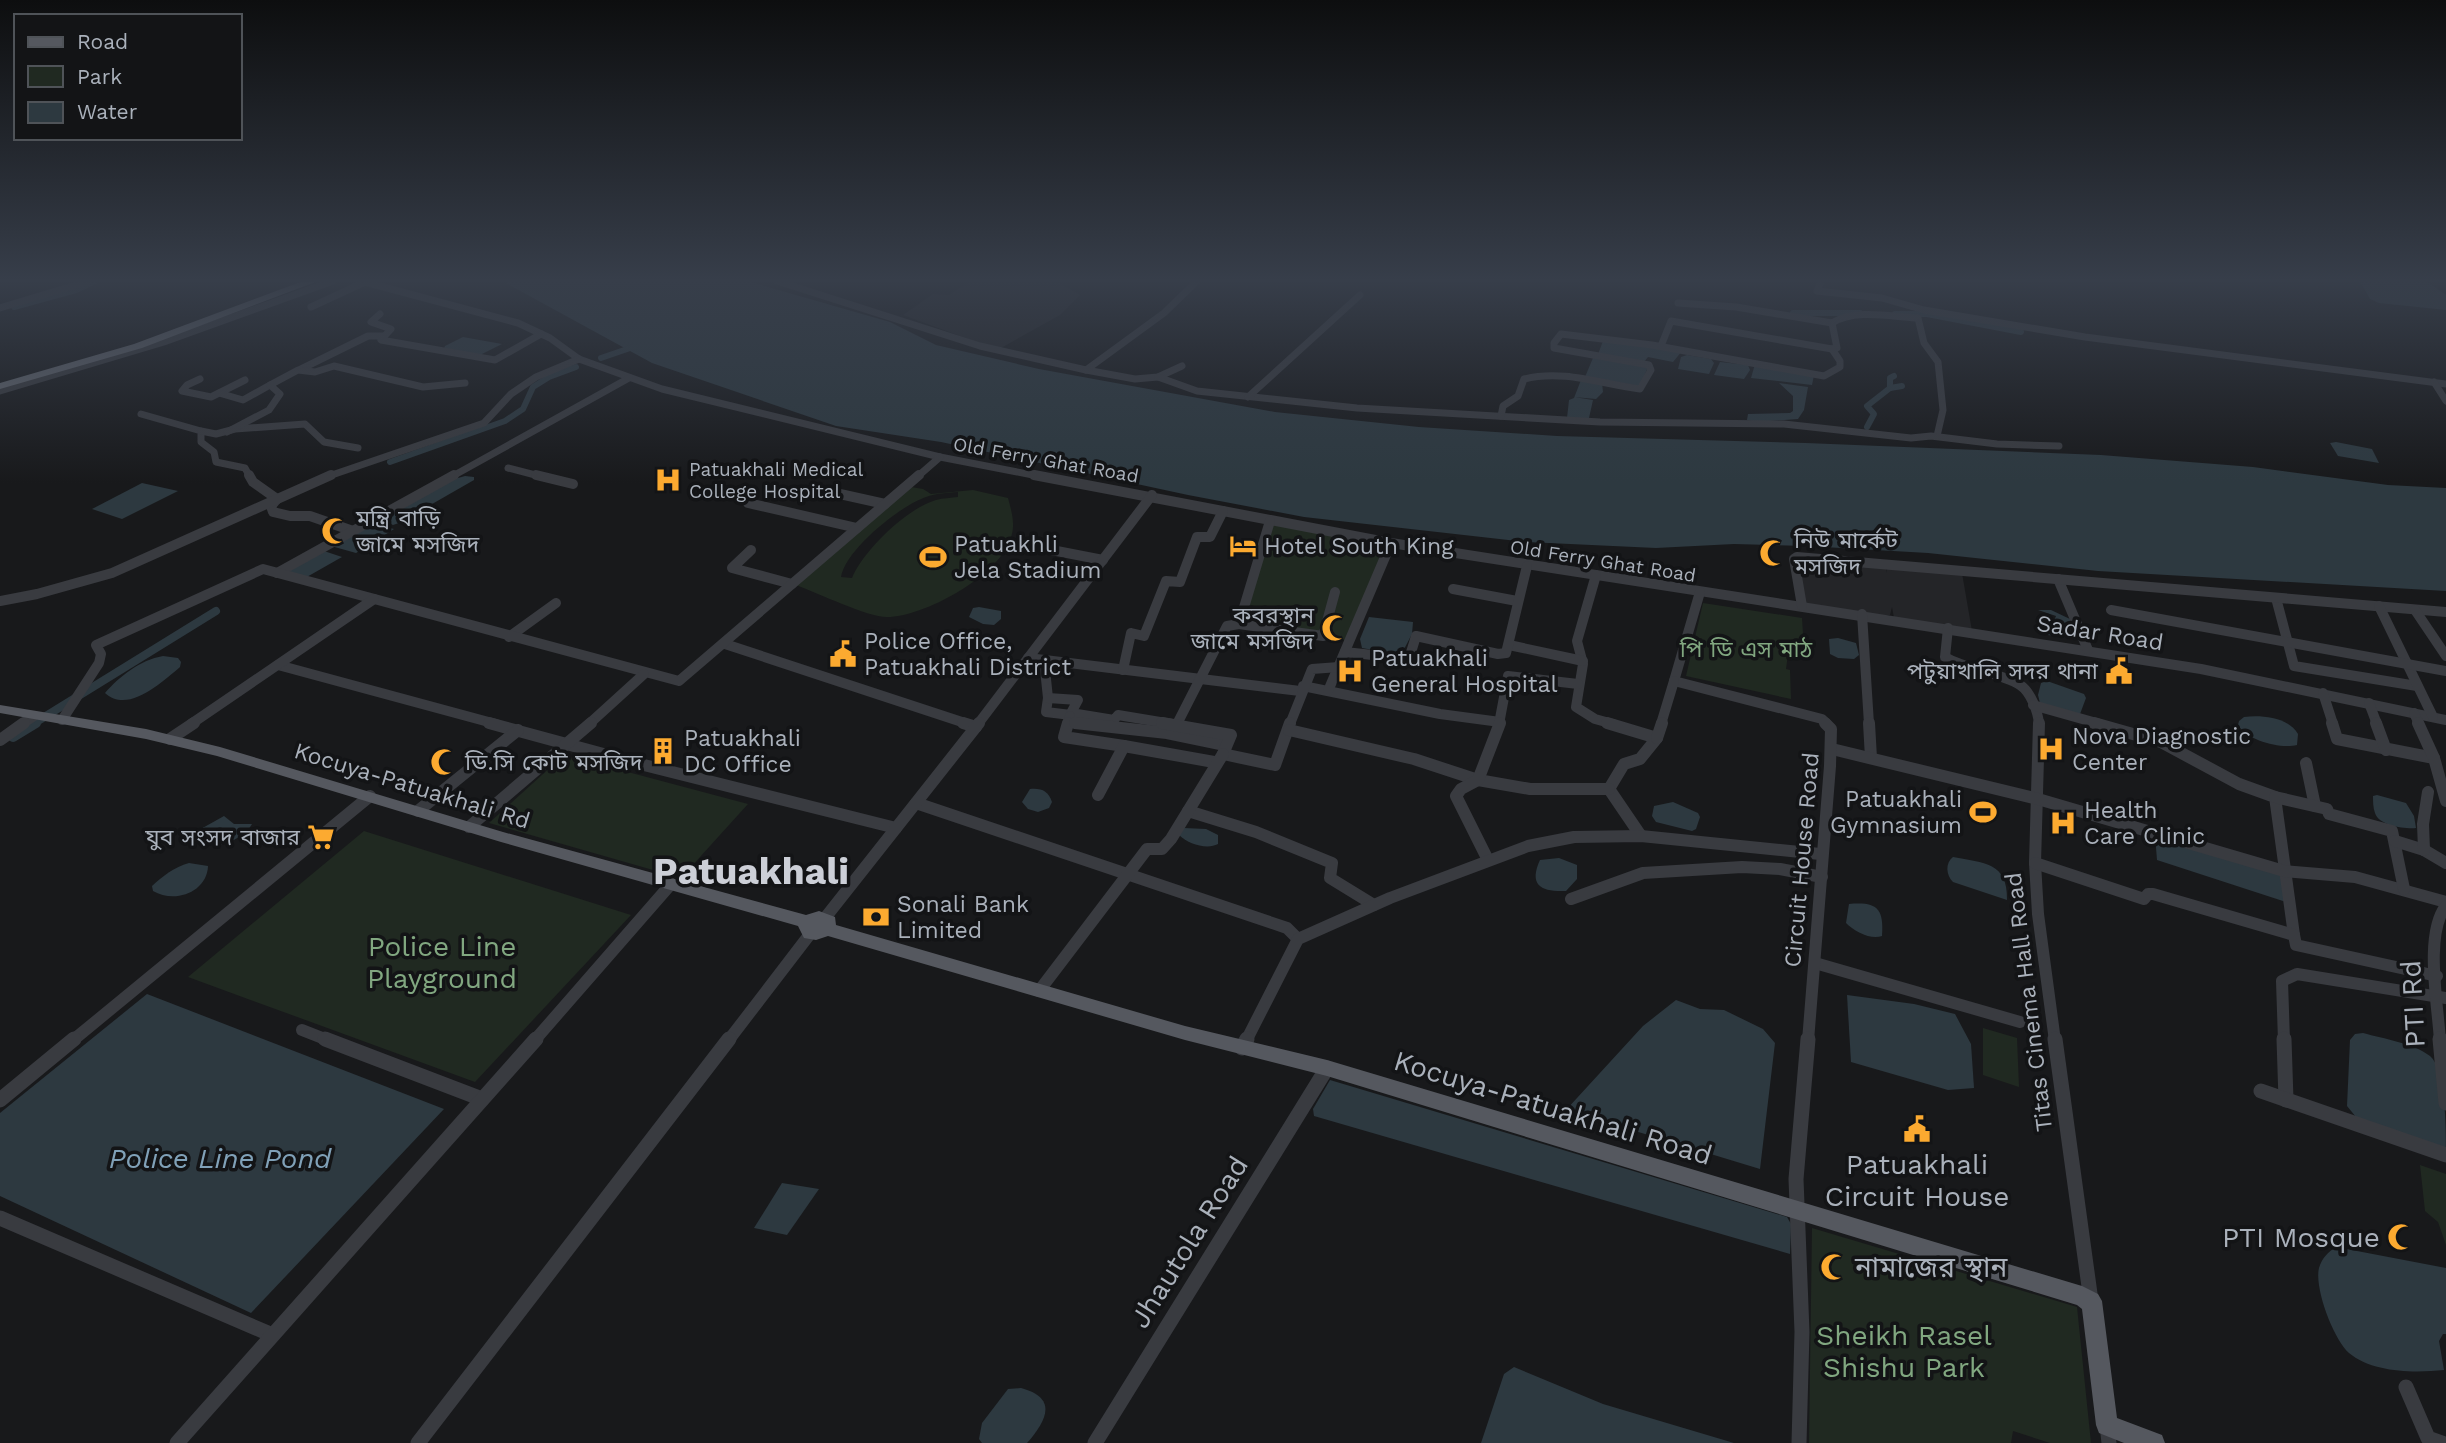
<svg xmlns="http://www.w3.org/2000/svg" width="2446" height="1443" font-family="'Work Sans','Noto Sans Bengali',sans-serif">
<style>
.built{fill:#242528}
.green{fill:#202921;fill-rule:evenodd}
.water{fill:#2d3940}
.lines{fill:none;stroke-linecap:round;stroke-linejoin:round}
.canal-far2{stroke:#2d3940;stroke-width:6}
.canal-far1{stroke:#2d3940;stroke-width:8}
.canal{stroke:#2d3940;stroke-width:10}
.minor-far3{stroke:#393b40;stroke-width:7}
.minor-far2{stroke:#393b40;stroke-width:10}
.minor-far1{stroke:#393b40;stroke-width:12}
.minor{stroke:#393b40;stroke-width:15}
.major{fill:#55585f;fill-rule:evenodd}
.highway{fill:#656971;fill-rule:evenodd}
.labels{text-anchor:middle;dominant-baseline:central;stroke-width:7;stroke-linejoin:round;paint-order:stroke}
.far-street-label{font-size:19px;fill:#aab1bb;stroke:#131416}
.far-poi-label{font-size:19px;fill:#aab1bb;stroke:#131416;text-anchor:start}
.poi-label{font-size:23px;fill:#aab1bb;stroke:#131416;text-anchor:start}
.street-label{font-size:23px;fill:#aab1bb;stroke:#131416}
.park-label{font-size:23px;fill:#81a780;stroke:#131416}
.near-park-label{font-size:28px;fill:#81a780;stroke:#131416}
.near-street-label{font-size:28px;fill:#aab1bb;stroke:#131416}
.near-water-label{font-size:28px;font-style:italic;fill:#80a1b8;stroke:#131416}
.near-poi-label{font-size:28px;fill:#aab1bb;stroke:#131416}
.town-label{font-size:37px;font-weight:bold;fill:#cccfd7;stroke:#131416}
</style>
<rect width="100%" height="100%" fill="#18191b"/>
<g class="built">
<path d="M970 281H1056L1080 295 1060 315 1001 348 979 343 903 315 933 294 949 295Z"/>
<path d="M1796 561 1885 566 1887 573 1886 566 1962 573 1972 631 1894 618 1892 607 1890 615H1878L1810 606 1802 601Z"/>
</g>
<g class="green">
<path d="M911 487 923 489 931 494 973 490 1008 498C1012 513 1016 526 1010 540 998 576 924 617 887 617 867 617 818 593 796 585ZM958 492V497C951 498 943 498 936 500 907 508 863 551 852 578L841 577C846 549 900 506 926 497 936 493 947 493 958 492Z"/>
<path d="M1273 523 1386 545 1347 641 1240 625Z"/>
<path d="M1703 603 1802 618 1804 649 1789 647 1786 669 1790 670 1791 699 1686 676Z"/>
<path d="M564 755 748 804 681 878 489 823Z"/>
<path d="M364 831 631 915 475 1082 188 977Z"/>
<path d="M1983 1028 2017 1038 2019 1087 1983 1075Z"/>
<path d="M2420 1165 2446 1174V1245L2438 1222 2425 1211Z"/>
<path d="M1812 1228 2077 1307 2091 1443H2050L2013 1431 2011 1443H1809Z"/>
</g>
<g class="water">
<path d="M502 281H747L890 322 936 345 1039 369 1275 412 1419 427 1557 436 1806 443 2101 455 2253 467 2388 485 2446 488V591L2098 571 1928 553 1806 546 1734 544 1656 548 1527 542 1304 517 1188 495 941 442 836 426 652 363Z"/>
<path d="M2360 281H2426L2446 295V310L2379 303 2370 299Z"/>
<path d="M463 337 502 344 478 356 443 351 445 346Z"/>
<path d="M1603 341 1682 351 1673 362 1648 357 1643 363 1597 357Z"/>
<path d="M1687 355 1711 359 1714 363 1709 374 1678 369 1681 357Z"/>
<path d="M1593 358 1648 367 1640 386 1585 377Z"/>
<path d="M1720 362 1748 365 1750 370 1744 379 1714 375Z"/>
<path d="M1755 364 1814 375 1812 385 1751 378Z"/>
<path d="M1581 380 1602 383 1603 392 1596 399 1574 397 1593 400 1589 418H1567L1569 400 1574 398Z"/>
<path d="M1779 383 1808 387 1804 410 1798 419 1757 422 1747 420 1748 414 1790 413 1793 411V396Z"/>
<path d="M2336 442 2372 449 2379 463 2338 456 2330 443Z"/>
<path d="M465 476 474 477V480L399 523 393 525 383 520 451 480Z"/>
<path d="M142 483 178 491 122 519 92 509Z"/>
<path d="M370 523 394 529 356 553 331 546Z"/>
<path d="M321 550 342 557 305 578 285 572Z"/>
<path d="M979 607 1001 611V619L994 625 983 624 969 617 973 608Z"/>
<path d="M2038 610H2051L2070 619 2078 639 2048 635 2046 632 2050 630 2056 616Z"/>
<path d="M1369 617 1413 622 1412 634 1401 655 1362 648 1360 639Z"/>
<path d="M1838 638 1856 643 1859 655 1854 659 1838 658 1830 654 1829 639Z"/>
<path d="M163 656 178 658 181 662 180 667C161 683 128 714 105 693 120 676 140 660 163 656Z"/>
<path d="M2047 681 2084 694 2086 698 2080 714 2040 703 2038 695 2041 683Z"/>
<path d="M2244 717C2262 715 2288 717 2298 734L2297 745C2280 749 2248 741 2238 725L2239 721Z"/>
<path d="M1030 789C1042 788 1048 791 1052 802L1049 808 1038 812 1028 809 1022 802Z"/>
<path d="M2377 795 2406 803 2414 816 2416 828C2405 829 2379 826 2375 813 2373 808 2373 801 2373 796Z"/>
<path d="M1673 802 1698 813 1700 817 1696 829 1692 831 1656 822 1652 816 1654 806Z"/>
<path d="M224 816 234 824H252C242 842 209 853 193 838L199 830Z"/>
<path d="M1184 828 1206 829 1218 835V844C1207 850 1188 844 1179 835Z"/>
<path d="M2155 835 2280 872 2286 902 2157 860Z"/>
<path d="M1953 857C1984 863 2008 862 2007 900L1953 882C1946 875 1945 863 1953 857Z"/>
<path d="M1559 858 1577 865V879L1566 891C1542 892 1528 886 1540 860Z"/>
<path d="M189 863 208 866C207 892 175 904 153 891L152 886C163 876 174 867 189 863Z"/>
<path d="M1849 904C1876 902 1884 907 1882 936 1871 940 1855 932 1846 923Z"/>
<path d="M147 994 444 1109 251 1313 0 1196V1113Z"/>
<path d="M1847 995 1914 1004 1955 1014 1971 1044 1974 1088 1948 1090 1851 1062Z"/>
<path d="M1676 1000 1700 1009 1724 1010 1763 1029 1775 1043 1760 1169 1566 1110 1643 1026Z"/>
<path d="M2363 1033C2384 1039 2413 1043 2430 1056 2446 1069 2446 1131 2446 1151L2356 1117 2347 1106 2350 1040 2355 1034Z"/>
<path d="M1330 1080 1787 1217 1791 1224 1790 1254 1314 1116 1313 1109Z"/>
<path d="M782 1183 819 1189 787 1235 754 1228Z"/>
<path d="M2336 1247 2446 1268V1334H2443L2439 1341 2444 1370C2415 1373 2373 1373 2349 1353 2334 1340 2314 1288 2319 1268 2322 1258 2328 1252 2336 1247Z"/>
<path d="M1514 1367 1603 1404 1734 1443H1481L1504 1374Z"/>
<path d="M1021 1388C1058 1398 1047 1420 1027 1443H982L979 1439 982 1423 1008 1389Z"/>
</g>
<g class="lines">
<g class="canal-far2">
<path d="M14 307 76 290 95 281"/>
<path d="M1793 313H1860"/>
<path d="M1895 314H1927L2021 332"/>
<path d="M601 358 636 346"/>
<path d="M1890 388V378L1894 376"/>
<path d="M1867 427 1874 414 1867 406 1890 388 1902 386"/>
<path d="M390 462 505 421 523 409 533 387 549 377 576 367"/>
</g>
<path class="canal-far1" d="M33 724 216 611"/>
<path class="canal" d="M13 737 36 723"/>
<g class="minor-far3">
<path d="M361 281 518 323 550 338 579 359 662 389 940 457 1043 477"/>
<path d="M777 281 980 346 1086 370 1135 379 1158 377 1182 366"/>
<path d="M1821 281 1817 291 1882 298 1924 310 2085 337 2446 384"/>
<path d="M1678 303 1736 307 1832 323C1855 308 1892 317 1918 318L1924 343 1938 362 1943 410 1937 436"/>
<path d="M311 307 365 282"/>
<path d="M0 308 89 281"/>
<path d="M380 314 371 322 391 329 381 340 495 360 541 334"/>
<path d="M1832 323 1837 348 1832 349"/>
<path d="M301 369 368 336H383"/>
<path d="M1086 370 1164 313 1197 281"/>
<path d="M1158 377 1197 391 1357 408 1600 422 1784 424 1911 438 1931 436 1997 444 2059 446"/>
<path d="M200 379 187 385 182 391 211 397 245 380"/>
<path d="M2434 382 2446 401"/>
<path d="M0 391 164 342 333 281"/>
<path d="M219 393 243 400 270 385"/>
<path d="M1248 397 1360 295"/>
<path d="M141 414 201 431V442L214 452 216 462 245 468 250 477"/>
<path d="M1501 416 1503 406 1518 396 1524 379C1563 369 1601 384 1640 389L1651 370 1649 365 1554 348V343L1561 334 1652 345 1824 376 1840 367V361L1832 349 1671 321 1661 346"/>
<path d="M201 431 216 434 235 429 305 424 324 442 358 448"/>
<path d="M227 432 269 410 280 394 270 385 298 370 315 372 334 366 423 387 465 383"/>
<path d="M508 468 543 477"/>
<path d="M326 477 484 423 511 394 536 377 579 359"/>
<path d="M451 477 629 378"/>
<path d="M917 477 940 457"/>
</g>
<g class="minor-far2">
<path d="M249 475 253 482 277 499 271 506 273 512 290 516H310L353 531"/>
<path d="M536 475 573 484"/>
<path d="M1034 475 1391 543 2201 669 2446 720"/>
<path d="M831 492 885 504"/>
<path d="M748 503 857 528"/>
<path d="M1031 546 1103 560"/>
<path d="M751 550 732 568 792 584"/>
<path d="M277 573 454 475"/>
<path d="M1596 575 1577 641 1583 664 1576 707 1595 719 1613 724"/>
<path d="M2058 579 2088 650"/>
<path d="M1453 589 1517 601"/>
<path d="M1700 592 1674 681 1822 719 1827 724"/>
<path d="M2276 598 2294 666 2417 686"/>
<path d="M0 601 37 594 112 573 331 475"/>
<path d="M1802 606 1794 559 1797 557 2446 612"/>
<path d="M2379 606 2433 717"/>
<path d="M2111 610 2446 671"/>
<path d="M2415 610 2446 656"/>
<path d="M1862 614 1869 724"/>
<path d="M1239 624 1323 636 1335 592"/>
<path d="M1948 628 1945 657C1967 670 2002 673 2020 685 2031 692 2038 712 2039 724"/>
<path d="M509 637 556 603"/>
<path d="M725 644 968 724"/>
<path d="M1509 645 1583 661"/>
<path d="M1345 652 1409 659 1416 636 1498 654 1506 653 1527 566"/>
<path d="M1028 658 1300 691"/>
<path d="M1044 660 1048 698 1046 712 1071 715"/>
<path d="M278 665 496 724"/>
<path d="M1123 670 1131 633 1144 636 1166 581 1180 582 1197 537H1210L1223 511"/>
<path d="M1303 686 1440 714 1500 722"/>
<path d="M1328 691 1391 543"/>
<path d="M2323 693 2333 724"/>
<path d="M1048 698 1078 700 1071 713 1114 720 1118 715 1172 724"/>
<path d="M2369 703 2377 724"/>
<path d="M2033 705 2100 724"/>
<path d="M2414 713 2419 724"/>
<path d="M62 720 99 663 101 654 96 645 263 569 679 681 919 475"/>
<path d="M1068 722 1090 724"/>
<path d="M22 724 34 716"/>
<path d="M191 724 374 599"/>
<path d="M589 724 644 674"/>
<path d="M978 724 1152 495"/>
<path d="M1068 724 1070 716"/>
<path d="M1177 724 1227 626 1239 624 1270 521"/>
<path d="M1290 724 1312 669 1339 667"/>
<path d="M1499 724 1508 676 1578 684"/>
<path d="M1661 724 1674 681"/>
</g>
<g class="minor-far1">
<path d="M489 723 644 765 896 828"/>
<path d="M963 723 976 727"/>
<path d="M1068 723 1064 737 1124 746"/>
<path d="M1075 723 1167 733 1225 745"/>
<path d="M1162 723 1231 735 1223 754 1275 765 1290 723"/>
<path d="M1607 723 1657 738 1640 759 1624 764 1609 789 1641 836"/>
<path d="M1869 723 1871 758"/>
<path d="M2039 723 2035 863 2038 914 2055 1041"/>
<path d="M2094 723 2161 742 2239 784 2275 797 2294 935"/>
<path d="M2332 723 2337 739 2434 758"/>
<path d="M2376 723 2386 750"/>
<path d="M2418 723 2434 758 2446 801"/>
<path d="M1289 730 1414 759 1478 780 1530 789H1609"/>
<path d="M1657 738 1662 723"/>
<path d="M170 739 194 723"/>
<path d="M0 740 24 723"/>
<path d="M1832 749 2038 799 2284 871 2355 877 2446 902"/>
<path d="M2306 763 2315 806"/>
<path d="M1098 795 1124 746 1214 762"/>
<path d="M2275 797 2327 809 2329 814 2392 831 2404 889"/>
<path d="M916 803 1287 928 1298 939"/>
<path d="M418 811 518 730"/>
<path d="M1188 811 1256 832 1332 863 1330 878 1374 905"/>
<path d="M469 827 591 723"/>
<path d="M2395 841 2424 850 2446 863"/>
<path d="M2424 850 2423 824 2428 792"/>
<path d="M1488 860 1456 796 1461 789 1478 780 1500 723"/>
<path d="M2035 863 2144 899 2148 894H2153L2294 935 2296 945 2437 976"/>
<path d="M1571 899 1643 873 1742 867 1780 869 1822 877"/>
<path d="M825 918 979 723"/>
<path d="M1815 963 2020 1022"/>
<path d="M1039 991 1147 849H1162L1171 839 1223 754"/>
<path d="M302 1030 330 1041"/>
<path d="M72 1041 370 796"/>
<path d="M534 1041 671 884"/>
<path d="M728 1041 810 934"/>
<path d="M1246 1041 1298 939 1390 898 1528 846 1574 837 1641 836 1820 854"/>
<path d="M1808 1041 1830 766 1831 729 1825 723"/>
<path d="M2284 1041 2282 981 2297 974 2446 998"/>
<path d="M2440 1041C2438 1005 2424 934 2446 906"/>
</g>
<g class="minor">
<path d="M325 1039 482 1099"/>
<path d="M2055 1039 2091 1301"/>
<path d="M2284 1039 2286 1100"/>
<path d="M2440 1039 2446 1103"/>
<path d="M1242 1048 1247 1039"/>
<path d="M2261 1091 2446 1155"/>
<path d="M0 1100 74 1039"/>
<path d="M0 1218 270 1334"/>
<path d="M2406 1387 2428 1438 2442 1443"/>
<path d="M2107 1425 2109 1443"/>
<path d="M177 1443 536 1039"/>
<path d="M418 1443 729 1039"/>
<path d="M1095 1443 1327 1068"/>
<path d="M1799 1443 1802 1332 1796 1179 1808 1039"/>
</g>
<path class="major" d="M0 705 146 729 220 747 503 832 806 915 819 911 835 917 836 925 1185 1026 1327 1060 2082 1286 2098 1294 2102 1301 2117 1418 2162 1435 2165 1443H2124L2099 1433 2096 1425 2082 1309 2077 1305 1327 1076 1185 1040 828 936 816 940 804 938 798 926 501 842 217 756 146 739 0 713Z"/>
<path class="highway" d="M303 281H318L142 348 0 389V383L134 344Z"/>
</g>
<linearGradient id="sky" x2="0" y2="1"><stop stop-color="#0d0e0f"/><stop offset="0.58" stop-color="#373e4a"/><stop offset="1" stop-color="#373e4a" stop-opacity="0"/></linearGradient>
<rect width="2446" height="483" fill="url(#sky)"/>
<defs>
<symbol id="hospital-bare" viewBox="-9 -9 18 18"><path d="M-5-5h3v3.5h4V-5h3V5h-3V1.5h-4V5h-3Z" fill="#fcaa30" stroke="#131416" stroke-width="2.5" paint-order="stroke"/></symbol>
<symbol id="mosque-bare" viewBox="-9 -9 18 18"><path d="M3.5-4.9A6 6 0 1 0 3.5 4.9A5 5 0 1 1 3.5-4.9Z" fill="#fcaa30" stroke="#131416" stroke-width="2.5" paint-order="stroke"/></symbol>
<symbol id="hotel-bare" viewBox="-9 -9 18 18"><path d="M-6-4.5h1.5V1H6V5H4.5V3h-9V5H-6ZM-4 0a1.8 1.8 0 1 1 3.6 0ZM.5 0V-2.5h3Q6-2.5 6 0Z" fill="#fcaa30" stroke="#131416" stroke-width="2.5" paint-order="stroke"/></symbol>
<symbol id="stadium-bare" viewBox="-9 -9 18 18"><path d="M0-5a6.5 5 0 1 0 0 10a6.5 5 0 1 0 0-10ZM-3.5-1.8h7v3.6h-7Z" fill="#fcaa30" stroke="#131416" stroke-width="2.5" paint-order="stroke"/></symbol>
<symbol id="civic-bare" viewBox="-9 -9 18 18"><path d="M-.6-6.5H3V-4.5H.6V-3L4-1V1h2V6H-6V1h2V-1L-.6-3ZM-1.2 2.5V6h2.4V2.5Z" fill="#fcaa30" stroke="#131416" stroke-width="2.5" paint-order="stroke"/></symbol>
<symbol id="building-bare" viewBox="-9 -9 18 18"><path d="M-4-6H4V6H1V3H-1V6H-4ZM-2.5-4.3h1.7v1.8h-1.7ZM.8-4.3h1.7v1.8H.8ZM-2.5-1h1.7V.8h-1.7ZM.8-1h1.7V.8H.8Z" fill="#fcaa30" stroke="#131416" stroke-width="2.5" paint-order="stroke"/></symbol>
<symbol id="supermarket-bare" viewBox="-9 -9 18 18"><path d="M-6-5.5h2.5l.6 2H6L4.5 2H-2.5L-4.4-4H-6ZM-1.5 3.2a1.3 1.3 0 1 0 .1 0ZM3 3.2a1.3 1.3 0 1 0 .1 0Z" fill="#fcaa30" stroke="#131416" stroke-width="2.5" paint-order="stroke"/></symbol>
<symbol id="bank-bare" viewBox="-9 -9 18 18"><path d="M-6-4H6V4H-6ZM0-2.3a2.3 2.3 0 1 0 0 4.6a2.3 2.3 0 1 0 0-4.6Z" fill="#fcaa30" stroke="#131416" stroke-width="2.5" paint-order="stroke"/></symbol>
</defs>
<g fill-rule="evenodd">
<use href="#hospital-bare" x="649" y="461" width="38" height="38"/>
<use href="#mosque-bare" x="316" y="512" width="38" height="38"/>
<use href="#hotel-bare" x="1224" y="527" width="38" height="38"/>
<use href="#mosque-bare" x="1754" y="534" width="38" height="38"/>
<use href="#stadium-bare" x="914" y="538" width="38" height="38"/>
<use href="#mosque-bare" x="1316" y="609" width="38" height="38"/>
<use href="#civic-bare" x="824" y="635" width="38" height="38"/>
<use href="#hospital-bare" x="1331" y="652" width="38" height="38"/>
<use href="#civic-bare" x="2100" y="652" width="38" height="38"/>
<use href="#hospital-bare" x="2032" y="730" width="38" height="38"/>
<use href="#building-bare" x="644" y="732" width="38" height="38"/>
<use href="#mosque-bare" x="425" y="743" width="38" height="38"/>
<use href="#stadium-bare" x="1964" y="793" width="38" height="38"/>
<use href="#hospital-bare" x="2044" y="804" width="38" height="38"/>
<use href="#supermarket-bare" x="302" y="818" width="38" height="38"/>
<use href="#bank-bare" x="857" y="898" width="38" height="38"/>
<use href="#civic-bare" x="1898" y="1110" width="38" height="38"/>
<use href="#mosque-bare" x="2382" y="1218" width="38" height="38"/>
<use href="#mosque-bare" x="1815" y="1248" width="38" height="38"/>
</g>
<g class="labels">
<g class="far-street-label">
<text transform="translate(1046 460) rotate(10)">Old Ferry Ghat Road</text>
<text transform="translate(1603 561) rotate(9)">Old Ferry Ghat Road</text>
</g>
<g class="far-poi-label">
<text x="689" y="469">Patuakhali Medical<tspan x="689" dy="22">College Hospital</tspan></text>
</g>
<g class="poi-label">
<text x="356" y="518">মন্ত্রি বাড়ি<tspan x="356" dy="26">জামে মসজিদ</tspan></text>
<text x="1794" y="540">নিউ মার্কেট<tspan x="1794" dy="26">মসজিদ</tspan></text>
<text x="954" y="544">Patuakhli<tspan x="954" dy="26">Jela Stadium</tspan></text>
<text x="1264" y="546">Hotel South King</text>
<text x="1314" y="615" text-anchor="end">কবরস্থান<tspan x="1314" dy="26">জামে মসজিদ</tspan></text>
<text x="864" y="641">Police Office,<tspan x="864" dy="26">Patuakhali District</tspan></text>
<text x="1371" y="658">Patuakhali<tspan x="1371" dy="26">General Hospital</tspan></text>
<text x="2098" y="671" text-anchor="end">পটুয়াখালি সদর থানা</text>
<text x="2072" y="736">Nova Diagnostic<tspan x="2072" dy="26">Center</tspan></text>
<text x="684" y="738">Patuakhali<tspan x="684" dy="26">DC Office</tspan></text>
<text x="465" y="762">ডি.সি কোট মসজিদ</text>
<text x="1962" y="799" text-anchor="end">Patuakhali<tspan x="1962" dy="26">Gymnasium</tspan></text>
<text x="2084" y="810">Health<tspan x="2084" dy="26">Care Clinic</tspan></text>
<text x="300" y="837" text-anchor="end">যুব সংসদ বাজার</text>
<text x="897" y="904">Sonali Bank<tspan x="897" dy="26">Limited</tspan></text>
</g>
<g class="street-label">
<text transform="translate(2100 633) rotate(9)">Sadar Road</text>
<text transform="translate(412 786) rotate(17)">Kocuya-Patuakhali Rd</text>
<text transform="translate(1802 860) rotate(-85)">Circuit House Road</text>
<text transform="translate(2029 1002) rotate(-97)">Titas Cinema Hall Road</text>
</g>
<g class="park-label">
<text x="1746" y="649">পি ডি এস মাঠ</text>
</g>
<g class="near-park-label">
<text x="442" y="946">Police Line<tspan x="442" dy="32">Playground</tspan></text>
<text x="1904" y="1335">Sheikh Rasel<tspan x="1904" dy="32">Shishu Park</tspan></text>
</g>
<g class="near-street-label">
<text transform="translate(2413 1004) rotate(-93)">PTI Rd</text>
<text transform="translate(1553 1108) rotate(17)">Kocuya-Patuakhali Road</text>
<text transform="translate(1189 1242) rotate(-58)">Jhautola Road</text>
</g>
<g class="near-water-label">
<text x="220" y="1158">Police Line Pond</text>
</g>
<g class="near-poi-label">
<text x="1917" y="1164">Patuakhali<tspan x="1917" dy="32">Circuit House</tspan></text>
<text x="2380" y="1237" text-anchor="end">PTI Mosque</text>
<text x="1855" y="1267" text-anchor="start">নামাজের স্থান</text>
</g>
<g class="town-label">
<text x="751" y="871">Patuakhali</text>
</g>
</g>
<rect x="14" y="14" width="228" height="126" fill="#131416" stroke="#4f5358" stroke-width="2"/>
<rect x="28" y="37" width="35" height="10" fill="#55585f" stroke="#4f5358" stroke-width="2"/>
<text x="77" y="49" font-size="21" fill="#aab1bb">Road</text>
<rect x="28" y="66" width="35" height="21" fill="#202921" stroke="#4f5358" stroke-width="2"/>
<text x="77" y="84" font-size="21" fill="#aab1bb">Park</text>
<rect x="28" y="102" width="35" height="21" fill="#2d3940" stroke="#4f5358" stroke-width="2"/>
<text x="77" y="119" font-size="21" fill="#aab1bb">Water</text>
</svg>
